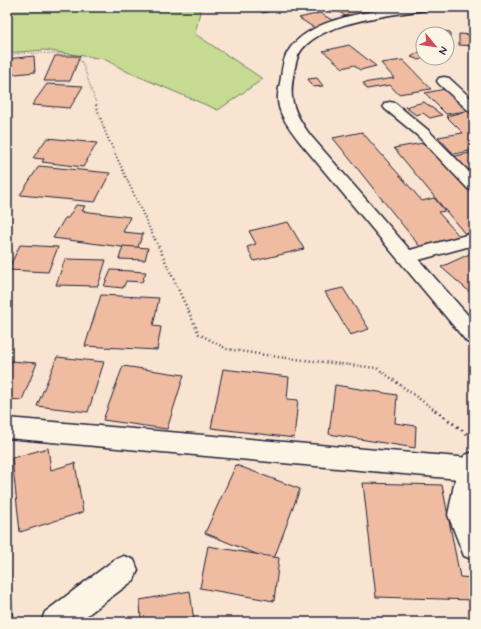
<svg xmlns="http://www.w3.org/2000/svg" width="481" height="629" font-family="Mynerve,sans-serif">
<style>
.green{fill:#c5db91;stroke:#747e66}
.building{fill:#efbca1;stroke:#22223b}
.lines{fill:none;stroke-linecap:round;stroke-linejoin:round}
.minor-casing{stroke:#22223b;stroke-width:3}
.tertiary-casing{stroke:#22223b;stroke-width:3}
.path-far3{stroke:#22223b;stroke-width:1.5;stroke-dasharray:0.5 2;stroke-linecap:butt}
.path-far2{stroke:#22223b;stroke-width:2;stroke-dasharray:1 2.5;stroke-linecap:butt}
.path-far1{stroke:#22223b;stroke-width:2.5;stroke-dasharray:1 3;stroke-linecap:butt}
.path{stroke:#22223b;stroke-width:3;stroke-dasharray:1.5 4;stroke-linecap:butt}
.minor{fill:#fcf5e5;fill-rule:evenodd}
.tertiary{fill:#fcf5e5;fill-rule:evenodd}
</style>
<rect width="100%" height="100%" fill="#f8e4d1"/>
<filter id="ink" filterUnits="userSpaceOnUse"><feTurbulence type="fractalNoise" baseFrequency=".025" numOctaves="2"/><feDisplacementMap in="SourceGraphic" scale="8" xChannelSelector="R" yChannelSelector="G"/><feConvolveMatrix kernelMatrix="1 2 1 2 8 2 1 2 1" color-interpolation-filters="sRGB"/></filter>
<g filter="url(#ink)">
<path class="green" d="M7 7H201L195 34 263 79 218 110 128 72 104 59 44 50 7 53Z"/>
<g class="building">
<path d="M253 7H286L263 13Z"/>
<path d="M333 7H363L373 14 349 19Z"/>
<path d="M320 13 337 23 316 29 299 18Z"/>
<path d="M435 30 450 32V38H447V34H435Z"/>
<path d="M459 34 474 35V46L459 45Z"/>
<path d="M349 45 376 66 360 70 354 65 343 68 323 51Z"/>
<path d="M419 52 423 53V58L419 60 411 57Z"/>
<path d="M34 56 35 72 7 75V59Z"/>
<path d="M55 56H80L70 81H44Z"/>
<path d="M403 60 431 89 398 94 390 85 367 89 363 83 394 78 381 63Z"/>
<path d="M317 78 323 86 313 87 308 79Z"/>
<path d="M47 84 83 86 70 108 32 105Z"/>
<path d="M450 88 473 110 446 114 425 93Z"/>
<path d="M424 102 442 115 430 118 423 113 416 115 405 107Z"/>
<path d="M469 111 474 115V150L454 154 438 137 463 133 446 116Z"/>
<path d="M362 132 422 201 434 198 445 211 438 212 461 238 421 248 333 138Z"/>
<path d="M47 138 97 143 83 167 42 162 44 159 33 158Z"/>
<path d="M429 142 474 191V232L465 234 394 148Z"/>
<path d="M474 152V175L469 176 451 157Z"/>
<path d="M39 166 110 173 95 202 20 195Z"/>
<path d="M76 205 85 206 82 211 130 217 123 232 143 234 137 249 53 238 65 218H68Z"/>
<path d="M288 222 304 249 254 261 247 247 256 244 249 231Z"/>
<path d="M20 245 58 247 48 272 8 270Z"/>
<path d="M123 246 148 248 145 260 119 259Z"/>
<path d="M474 252V292L472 294 441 267Z"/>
<path d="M65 259 106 260 98 286 56 285Z"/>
<path d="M111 270 131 271 146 272 142 282 126 281 123 288 104 286Z"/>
<path d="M343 288 369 329 350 335 325 292Z"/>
<path d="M101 295 159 298 153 326 161 327 157 350 85 346Z"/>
<path d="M57 357 104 362 88 412 37 406Z"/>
<path d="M10 361 37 363 22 400 7 399V368Z"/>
<path d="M123 366 184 375 167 429 103 420Z"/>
<path d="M223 369 289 377 287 399 298 400 294 438 211 428Z"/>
<path d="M335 385 397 395 395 423 416 426 415 448 329 434Z"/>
<path d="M48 448 51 470 75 463 83 512 20 532 12 458Z"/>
<path d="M236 465 300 489 273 561 205 533Z"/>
<path d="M363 483 442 485 460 577 474 578V600L376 597Z"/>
<path d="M7 546H8L13 622H7Z"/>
<path d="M208 546 279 558 274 601 200 588Z"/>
<path d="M190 591 194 622H141L140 600Z"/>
</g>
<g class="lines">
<defs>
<g id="minor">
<path d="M402 7H431L425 10C392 15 309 22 297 59 288 94 289 106 310 135L410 250 474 233V245L419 260 474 322V344L467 342 299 141C291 130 279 116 278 101 277 93 280 85 281 77 282 69 283 60 287 53 306 19 366 12 402 7Z"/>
<path d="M444 77 449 78 474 101V112L469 111 439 84 437 81 439 78Z"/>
<path d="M390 102 395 103 428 130 474 177V191L468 189 418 136 385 109 383 106 385 103Z"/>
<path d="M7 418 470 458 474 459V479L470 480 7 438Z"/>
<path d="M124 556 134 560 138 570 134 580 78 622H41L45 612 114 560Z"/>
</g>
<path id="tertiary" d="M474 452V560L464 556 448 515 457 469 465 455Z"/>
</defs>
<use href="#minor" class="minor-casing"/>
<use href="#tertiary" class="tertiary-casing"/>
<path class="path-far3" d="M7 55 28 53 73 54 82 62 97 106"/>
<path class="path-far2" d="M96 105 106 134 155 240"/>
<path class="path-far1" d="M155 239 199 334 227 349 278 357 377 368 436 411"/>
<path class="path" d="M435 410 474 439"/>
<use href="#minor" class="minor"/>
<use href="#tertiary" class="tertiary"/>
</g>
</g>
<rect width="481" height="629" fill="none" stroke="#fcf5e5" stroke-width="24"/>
<rect x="12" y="12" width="457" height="605" fill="none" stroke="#22223b" stroke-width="1.5" filter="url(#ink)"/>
<g transform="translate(435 46) rotate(119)"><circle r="19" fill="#fcf5e5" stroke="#a5a1a1"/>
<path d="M0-3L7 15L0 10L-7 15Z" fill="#d1495b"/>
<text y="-6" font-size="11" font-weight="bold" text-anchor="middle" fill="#22223b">N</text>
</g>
</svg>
